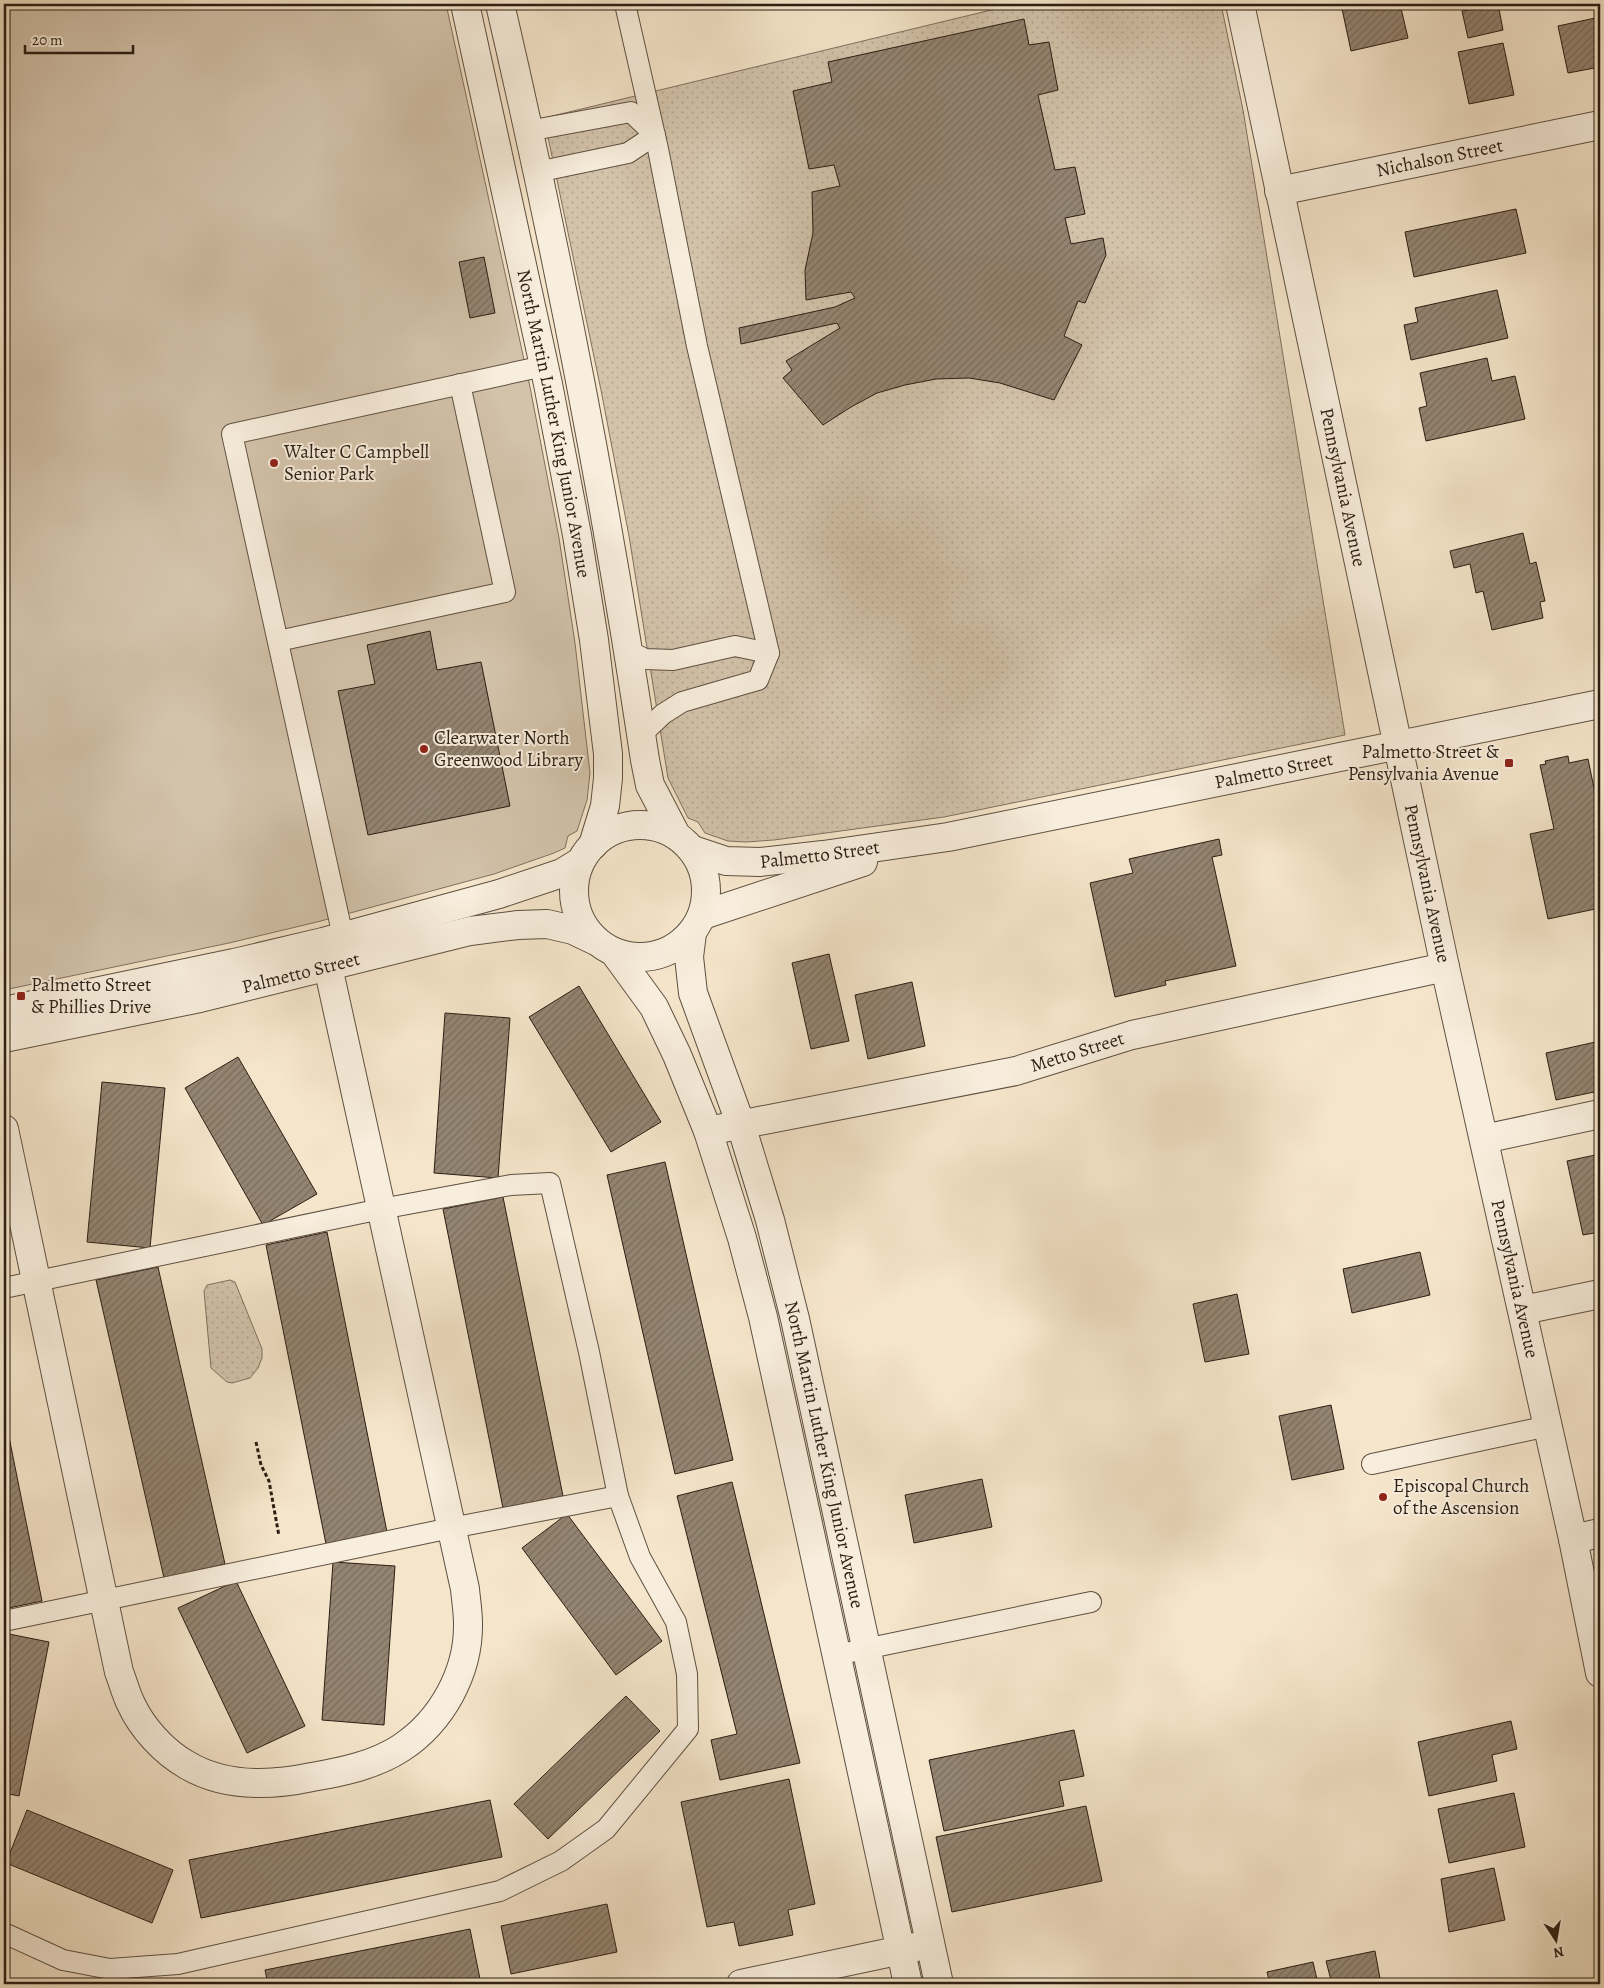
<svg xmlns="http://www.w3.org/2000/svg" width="1604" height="1988" font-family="Alegreya,serif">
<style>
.park{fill:url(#park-dots);stroke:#7f705f}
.pitch{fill:#d3c3ab;stroke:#7f705f}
.building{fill:url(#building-hatch);stroke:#2b1e13}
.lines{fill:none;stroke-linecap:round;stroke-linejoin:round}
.service-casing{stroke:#5e5041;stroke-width:22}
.minor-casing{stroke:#5e5041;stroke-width:30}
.tertiary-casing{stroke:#5e5041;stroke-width:30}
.path{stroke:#2b1e13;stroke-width:3;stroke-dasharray:4 2.5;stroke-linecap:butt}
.service{stroke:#f8eedd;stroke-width:20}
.minor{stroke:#f8eedd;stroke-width:28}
.tertiary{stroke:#f8eedd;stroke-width:28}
.poi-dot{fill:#8f2418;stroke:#f8eedd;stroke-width:2}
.labels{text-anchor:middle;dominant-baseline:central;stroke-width:4;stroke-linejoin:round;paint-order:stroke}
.street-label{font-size:19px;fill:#2b1e13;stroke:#f8eedd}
.poi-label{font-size:19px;fill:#2b1e13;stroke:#f8eedd;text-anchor:start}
</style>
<defs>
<pattern id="park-dots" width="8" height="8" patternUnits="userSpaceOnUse" patternTransform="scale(1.25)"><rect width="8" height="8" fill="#d3c3ab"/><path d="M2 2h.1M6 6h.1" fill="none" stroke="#b5a792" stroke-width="1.8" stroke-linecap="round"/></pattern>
<pattern id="building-hatch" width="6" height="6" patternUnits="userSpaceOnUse" patternTransform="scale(1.25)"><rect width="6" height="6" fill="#948572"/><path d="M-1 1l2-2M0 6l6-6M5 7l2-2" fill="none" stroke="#796c5c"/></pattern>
</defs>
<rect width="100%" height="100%" fill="#f5e5ca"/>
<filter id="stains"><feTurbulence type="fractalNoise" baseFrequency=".004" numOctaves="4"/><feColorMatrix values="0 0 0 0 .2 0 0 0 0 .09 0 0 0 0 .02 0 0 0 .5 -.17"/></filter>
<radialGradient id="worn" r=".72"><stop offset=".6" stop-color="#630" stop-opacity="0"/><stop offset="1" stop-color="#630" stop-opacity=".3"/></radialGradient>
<g class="park">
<path d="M1016 4H1221L1243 110 1345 735 944 817 774 840 746 842 728 841 705 833 698 822 688 818 668 778 629 536 601 390 544 118Z"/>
<path d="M230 1280 235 1282 262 1349V1358L258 1368 250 1378 232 1383 227 1382 211 1368 204 1291 207 1285Z"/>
</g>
<path class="pitch" d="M4 4H446L530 387 559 538 575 643 590 773 587 800 577 831 568 836 565 848 554 853 494 874 317 922 229 943 4 990Z"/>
<g class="building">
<path d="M1341 4H1400L1408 38 1351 51Z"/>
<path d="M1498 4 1503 30 1468 38 1462 11Z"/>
<path d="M1600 17V67L1568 73 1558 26Z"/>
<path d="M1024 19 1029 45 1049 42 1058 90 1038 95 1055 170 1075 167 1085 214 1065 218 1071 244 1103 238 1106 255 1085 303 1078 301 1064 336 1082 345 1054 400 1000 383 969 378 936 379 905 385 877 393 851 407 823 425 783 378 792 370 786 361 840 328 837 323 741 344 739 328 835 307 855 298 851 292 806 300 805 270 813 233 812 192 840 186 834 165 809 169 793 91 832 82 828 62Z"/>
<path d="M1503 43 1514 95 1469 104 1458 52Z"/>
<path d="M1516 209 1526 253 1414 277 1405 232Z"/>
<path d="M1600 215V233L1596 216Z"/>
<path d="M484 257 495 313 470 318 459 262Z"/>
<path d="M1497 290 1508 338 1411 360 1404 325 1418 322 1415 308Z"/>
<path d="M1487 358 1492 381 1515 376 1525 419 1426 441 1419 408 1427 406 1420 373Z"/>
<path d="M1523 533 1530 564 1536 562 1545 601 1540 602 1543 618 1492 630 1483 591 1476 593 1470 564 1454 568 1450 551Z"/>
<path d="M430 631 437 670 481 662 510 806 368 835 338 691 375 684 367 645Z"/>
<path d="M1568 756 1569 763 1588 759 1600 817V820L1594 821 1600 849V908L1548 919 1530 834 1554 829 1540 765 1546 764 1545 761Z"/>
<path d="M1219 839 1222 855 1212 857 1236 966 1165 981 1166 985 1115 997 1090 883 1133 873 1129 859Z"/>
<path d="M829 954 849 1041 811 1049 792 963Z"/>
<path d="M912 982 925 1046 868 1059 855 995Z"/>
<path d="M579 986 661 1122 611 1152 529 1017Z"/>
<path d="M445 1013 510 1018 498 1178 434 1173Z"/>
<path d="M1600 1041V1079L1596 1080 1599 1091 1556 1100 1546 1053Z"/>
<path d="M238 1057 317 1194 263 1225 185 1088Z"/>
<path d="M102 1082 165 1088 150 1248 87 1242Z"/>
<path d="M1600 1154V1232L1583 1235 1567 1161Z"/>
<path d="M665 1162 733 1460 675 1474 607 1175Z"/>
<path d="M503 1197 563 1496 503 1508 443 1209Z"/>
<path d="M327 1232 387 1532 326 1544 266 1245Z"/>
<path d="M1420 1252 1430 1295 1352 1313 1343 1269Z"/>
<path d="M158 1267 225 1564 164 1578 96 1280Z"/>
<path d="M1237 1294 1249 1354 1205 1362 1193 1304Z"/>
<path d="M1331 1405 1344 1469 1292 1480 1279 1416Z"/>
<path d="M4 1412 42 1601 4 1609Z"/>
<path d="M982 1479 992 1527 914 1543 905 1495Z"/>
<path d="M732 1482 800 1763 720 1780 711 1740 737 1734 677 1496Z"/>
<path d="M567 1514 662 1641 616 1675 522 1548Z"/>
<path d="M333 1562 395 1566 384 1725 322 1720Z"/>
<path d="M236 1581 305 1726 247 1753 178 1608Z"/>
<path d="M4 1633 49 1642 19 1796 4 1793Z"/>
<path d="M626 1696 660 1731 548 1839 514 1804Z"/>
<path d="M1511 1721 1517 1749 1492 1755 1497 1781 1429 1796 1418 1742Z"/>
<path d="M1074 1730 1084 1776 1059 1781 1064 1806 944 1831 929 1760Z"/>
<path d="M789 1779 815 1904 788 1910 793 1935 739 1946 734 1922 707 1927 681 1802Z"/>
<path d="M1514 1793 1525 1847 1449 1863 1438 1809Z"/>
<path d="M490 1800 502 1857 201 1918 189 1860Z"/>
<path d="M1086 1806 1102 1881 952 1912 936 1837Z"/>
<path d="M27 1810 173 1870 152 1923 6 1863Z"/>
<path d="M1494 1868 1505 1920 1449 1932 1441 1879Z"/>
<path d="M607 1904 617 1952 511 1974 501 1926Z"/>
<path d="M470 1929 481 1984H268L265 1970Z"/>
<path d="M1375 1951 1381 1984H1332L1326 1961Z"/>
<path d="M1313 1962 1318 1984H1270L1267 1972Z"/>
</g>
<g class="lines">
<defs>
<g id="service">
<path d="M625 4 658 149 697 346 769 653 758 680 682 702 663 714 641 735"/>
<path d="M528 131 631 112 655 135 628 153 537 172"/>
<path d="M278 641 505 592 460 384"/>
<path d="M629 651 645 659 673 660 735 646 769 653"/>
<path d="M346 950 232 434 544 366"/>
<path d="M4 1288 381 1209 511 1185 550 1183 589 1352 618 1496 640 1557 676 1622 687 1674 688 1729 606 1829 561 1861 500 1891 178 1964 110 1969 63 1960 4 1933"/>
<path d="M1372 1464 1548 1426"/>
<path d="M4 1621 451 1528 618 1496"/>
<path d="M836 1655 1091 1602"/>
</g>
<g id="minor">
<path id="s1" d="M1240 4 1445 967 1573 1539 1600 1673"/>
<path id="s2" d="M1279 191 1600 125"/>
<path d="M4 1129 119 1672C123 1682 126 1694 131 1704 142 1728 164 1752 187 1765 224 1787 270 1786 312 1777 342 1772 375 1765 401 1748 442 1721 469 1672 468 1623 468 1612 466 1600 465 1589L323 944"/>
<path id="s3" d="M708 1131 1016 1071 1132 1035 1445 967"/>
<path d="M1484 1139 1600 1114"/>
<path d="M1523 1310 1600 1294"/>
<path d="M1573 1539 1600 1533"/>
<path d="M741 1984 930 1944"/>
</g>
<g id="tertiary">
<path id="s4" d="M465 4 548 384 577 535 594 640 608 754V778L605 806 593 845"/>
<path d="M500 4C558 254 607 506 645 760L650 785 676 835"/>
<circle cx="640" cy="891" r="66"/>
<path id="s5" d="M693 850 726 861 760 862 823 855 948 837 1600 704"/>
<path d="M703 915 863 862"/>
<path id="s6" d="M692 933 689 957 693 993 741 1125 770 1220 795 1319 939 1984"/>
<path d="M614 952 654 1007 677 1055 708 1131 742 1238 763 1317 785 1418 908 1984"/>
<path d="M4 1011 234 963 323 942 499 894 562 873 580 862"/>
<path id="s7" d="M4 1038 200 998 470 931 518 925 547 924 573 930 596 941"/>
</g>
</defs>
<use href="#service" class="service-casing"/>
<use href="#minor" class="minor-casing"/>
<use href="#tertiary" class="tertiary-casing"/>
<path class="path" d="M256 1442 261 1465 269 1481 279 1536"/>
<use href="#service" class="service"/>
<use href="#minor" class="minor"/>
<use href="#tertiary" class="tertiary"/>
</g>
<g class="poi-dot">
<circle cx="274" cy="463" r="5"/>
<circle cx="424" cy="749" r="5"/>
<rect x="1504" y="758" width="10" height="10" rx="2.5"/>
<rect x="16" y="991" width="10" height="10" rx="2.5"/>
<circle cx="1383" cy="1497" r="5"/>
</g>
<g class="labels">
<g class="street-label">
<text stroke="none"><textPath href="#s2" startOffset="164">Nichalson Street</textPath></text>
<text stroke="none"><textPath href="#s4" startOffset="429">North Martin Luther King Junior Avenue</textPath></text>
<text stroke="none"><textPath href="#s1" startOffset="494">Pennsylvania Avenue</textPath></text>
<text stroke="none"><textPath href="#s5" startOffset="591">Palmetto Street</textPath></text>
<text stroke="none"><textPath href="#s5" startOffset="129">Palmetto Street</textPath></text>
<text stroke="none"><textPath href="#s1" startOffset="899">Pennsylvania Avenue</textPath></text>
<text stroke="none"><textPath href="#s7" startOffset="304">Palmetto Street</textPath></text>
<text stroke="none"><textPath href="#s3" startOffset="378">Metto Street</textPath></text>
<text stroke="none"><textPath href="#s1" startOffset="1304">Pennsylvania Avenue</textPath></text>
<text stroke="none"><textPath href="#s6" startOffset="541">North Martin Luther King Junior Avenue</textPath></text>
</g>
<g class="poi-label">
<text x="284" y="452">Walter C Campbell<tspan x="284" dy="22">Senior Park</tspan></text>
<text x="434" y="738">Clearwater North<tspan x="434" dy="22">Greenwood Library</tspan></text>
<text x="1499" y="752" text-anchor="end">Palmetto Street &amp;<tspan x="1499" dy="22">Pensylvania Avenue</tspan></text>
<text x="31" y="985">Palmetto Street<tspan x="31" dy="22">&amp; Phillies Drive</tspan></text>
<text x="1393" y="1486">Episcopal Church<tspan x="1393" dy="22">of the Ascension</tspan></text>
</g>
</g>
<rect width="1604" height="1988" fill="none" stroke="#f5e5ca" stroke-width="20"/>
<rect x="5" y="5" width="1594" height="1978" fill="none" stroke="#2b1e13" stroke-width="2.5"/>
<rect x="10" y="10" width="1584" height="1968" fill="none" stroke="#2b1e13"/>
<g transform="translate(1556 1940) rotate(168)" stroke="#f8eedd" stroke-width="4" paint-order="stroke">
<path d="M0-4L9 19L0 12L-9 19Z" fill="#2b1e13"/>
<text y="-8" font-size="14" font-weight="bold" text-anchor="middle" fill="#2b1e13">N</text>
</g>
<path d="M25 45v8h108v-8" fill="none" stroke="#2b1e13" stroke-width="2.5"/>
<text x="32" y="45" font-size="15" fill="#2b1e13" stroke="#f8eedd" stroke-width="4" paint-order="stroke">20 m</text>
<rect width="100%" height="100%" filter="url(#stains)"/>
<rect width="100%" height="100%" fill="url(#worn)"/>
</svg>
